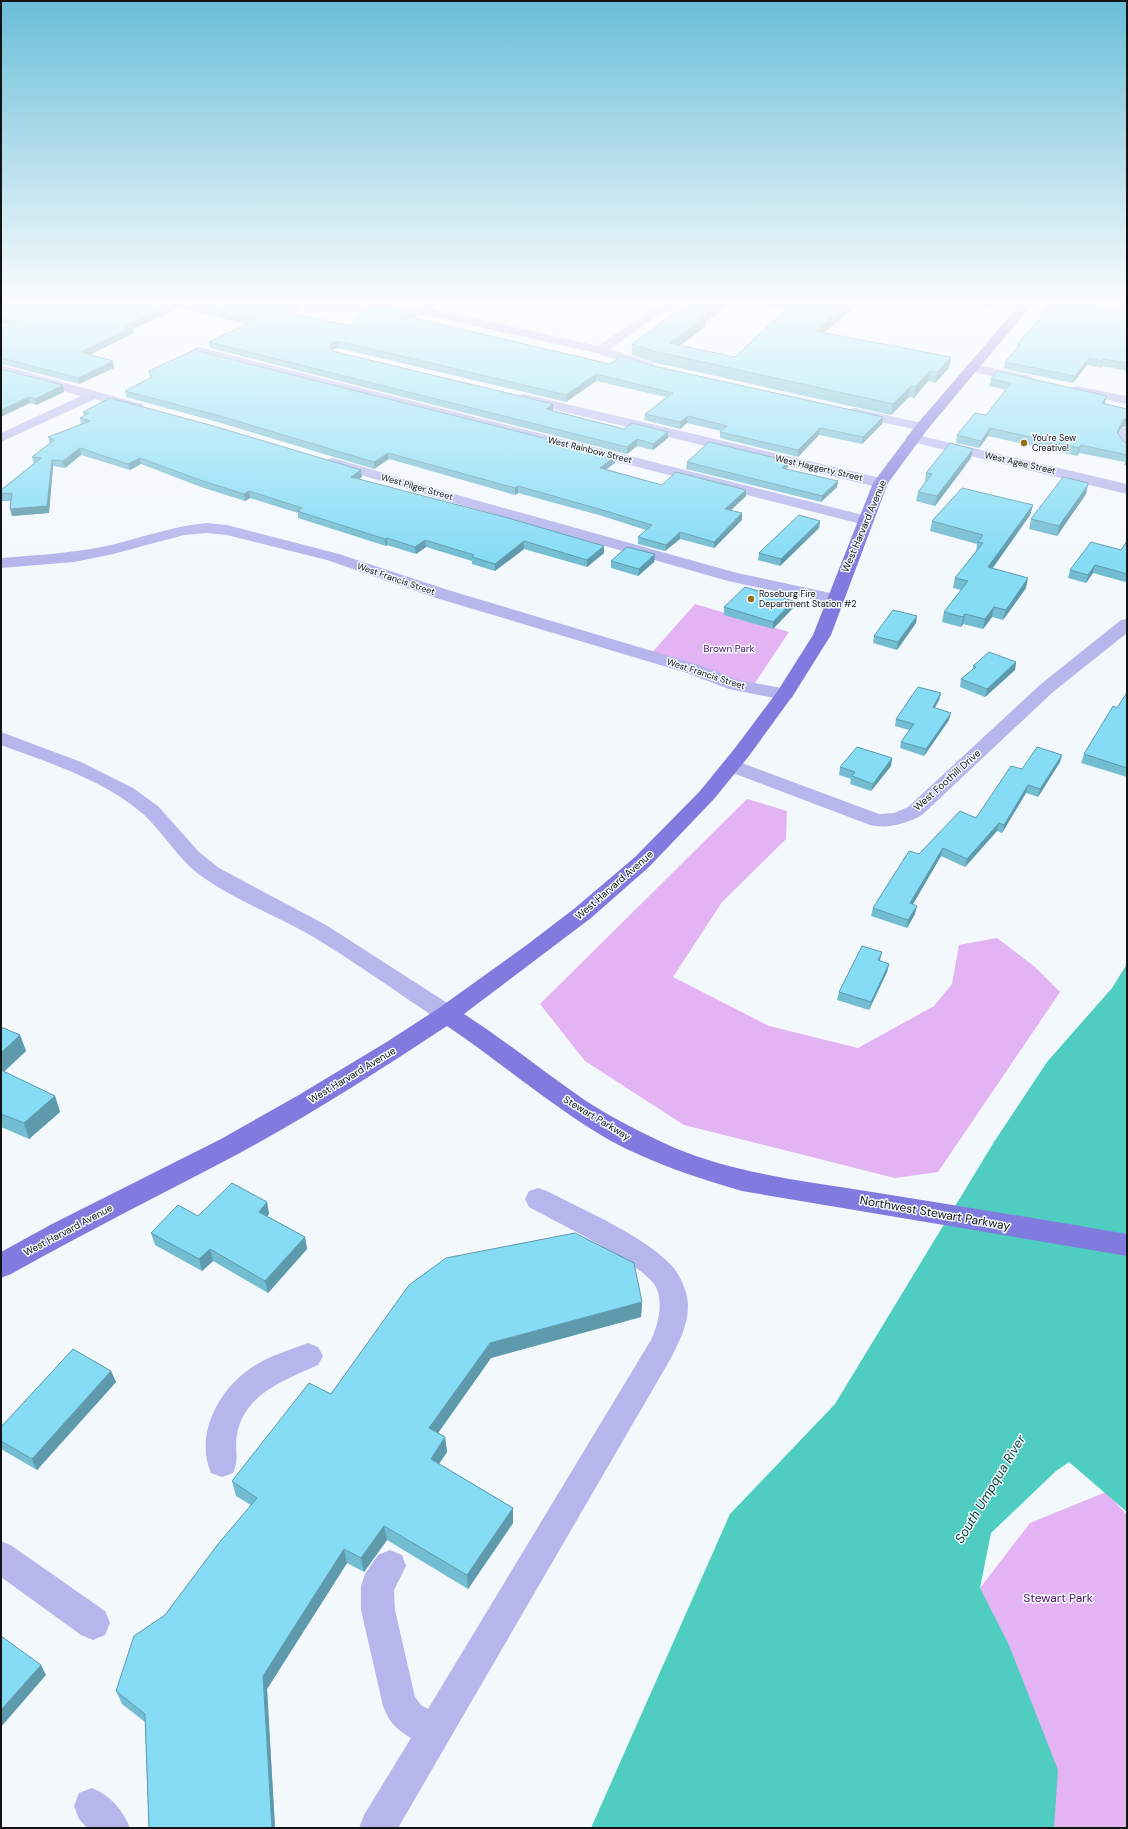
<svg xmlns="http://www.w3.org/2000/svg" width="1128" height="1829" font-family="'DM Sans',sans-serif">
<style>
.green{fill:#e3b3f3}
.water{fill:#4ecdc0}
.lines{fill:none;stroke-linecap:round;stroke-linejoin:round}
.minor{fill:#b6b6ed;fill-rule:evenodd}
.major{fill:#827bdf;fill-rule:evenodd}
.wall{fill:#73bdd3}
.shaded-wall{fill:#5e9aac}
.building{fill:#86dcf5;stroke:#5e9aac}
.poi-dot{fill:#927219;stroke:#f3f8fd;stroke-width:1.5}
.labels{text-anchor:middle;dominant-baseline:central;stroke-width:3;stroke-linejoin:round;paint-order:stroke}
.far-poi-label{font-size:9px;fill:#121415;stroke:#f3f8fd;text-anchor:start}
.far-street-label{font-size:9px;fill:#121415;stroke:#f3f8fd}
.street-label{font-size:10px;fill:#121415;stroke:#f3f8fd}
.park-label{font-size:10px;fill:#551467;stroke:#f3f8fd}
.near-street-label{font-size:12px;fill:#121415;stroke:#f3f8fd}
.near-park-label{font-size:12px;fill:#551467;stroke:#f3f8fd}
.near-water-label{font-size:13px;font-style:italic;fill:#003b36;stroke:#f3f8fd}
</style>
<rect width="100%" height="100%" fill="#f3f8fd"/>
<g class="green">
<path d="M695 604 789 632 751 689 649 656Z"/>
<path d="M747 799 787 811 786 839 722 902 673 977 769 1026 858 1048 934 1006 952 984 959 945 997 938 1035 967 1060 992 938 1172 895 1178 684 1125 585 1061 540 1004Z"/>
<path d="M1106 1492 1127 1515V1828H1053L980 1588 1030 1523Z"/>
</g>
<path class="water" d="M1127 964V1512L1069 1462 1056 1471 991 1533 980 1588 1009 1645 1058 1770 1054 1828H591L730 1514 835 1404 994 1142 1047 1062 1112 988Z"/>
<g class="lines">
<g class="minor">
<path d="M267 302 389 303 430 308 598 346 663 302H677L610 349 653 363 655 366 653 369 648 370 596 353 430 316 389 311H320L273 306 269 305Z"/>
<path d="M199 347 871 517 873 520 871 523 865 525 194 354 193 351 194 348Z"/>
<path d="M972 364 1026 375 1031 376 1033 379 1031 382 1026 383 967 371 965 368 967 365Z"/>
<path d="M1 365 142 404 144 407 142 410 137 411 95 399 1 442V433L81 396 1 373Z"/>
<path d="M1077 386 1127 396V404L1072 393 1070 390 1072 387Z"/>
<path d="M524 394 881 478 886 480 889 483 886 486 881 488 519 401 517 398 519 395Z"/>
<path d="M854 408 927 424 929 427 927 430 922 431 849 415 847 412 849 409Z"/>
<path d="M1127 427V449L1122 448 1116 439 1122 428Z"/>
<path d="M913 434 1127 484V494L908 441 906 438 908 435Z"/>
<path d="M333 458 454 494 737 573 835 594 841 595 843 599 841 603 835 604 728 581 444 500 328 465 326 462 328 459Z"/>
<path d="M207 523 227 525 339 554 448 590 699 665 739 680 792 690 794 694 792 698 785 700 729 689 687 673 436 598 327 560 227 535 207 533 184 535 113 554 74 562 1 568V558C38 555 75 553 111 545 144 537 173 526 207 523Z"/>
<path d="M1127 619V633L1053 692 922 815C906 824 888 829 870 825L725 770 722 766 725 762 732 760 739 762 879 814 894 813 908 807 1041 684 1121 620Z"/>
<path d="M1 732 81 762 133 788 158 806 199 852 219 868 326 925 455 1008 459 1014 455 1020 447 1022 439 1020C396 992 354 961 310 935 275 915 237 901 204 878 179 861 164 833 142 813 102 779 49 763 1 745Z"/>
<path d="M538 1188 547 1191C583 1210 647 1237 673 1267 681 1277 688 1293 688 1306 688 1325 679 1342 671 1358L398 1828H359L364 1815 411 1738C395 1728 390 1723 383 1706L361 1610V1586L365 1574 378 1555 390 1550 402 1555 406 1566 394 1590 395 1610 415 1697 421 1705 428 1709 651 1340C658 1325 663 1306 657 1289 647 1265 554 1221 529 1207L525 1199 529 1191Z"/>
<path d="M308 1343 318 1347 323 1356 318 1365C285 1380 245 1393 237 1434 234 1449 240 1458 233 1473L222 1477 211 1473C194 1434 220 1387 254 1366 271 1355 290 1350 308 1343Z"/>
<path d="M1 1541 12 1546 105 1611 110 1623 105 1635 93 1640 81 1635 1 1577Z"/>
<path d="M92 1788C110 1795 123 1810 130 1828H87L79 1819 74 1806 79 1793Z"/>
</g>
<path class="major" d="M1022 302H1034L927 430 888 483 831 635 794 694 749 756 714 799 649 867 591 918 464 1014C506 1041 545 1073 586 1101 614 1119 644 1134 675 1148 735 1173 802 1181 866 1191 953 1205 1040 1219 1127 1234V1256L742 1191C697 1178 652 1163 611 1141 553 1108 502 1063 447 1026 379 1071 310 1115 238 1154 162 1194 86 1232 11 1274L1 1278V1252L52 1224 221 1139 297 1096 385 1043 439 1008 528 944 575 908 635 857 700 791 735 748 777 692 813 635 873 483 917 424Z"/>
</g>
<g class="wall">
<path d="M274 302 300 310 295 313 350 326 416 310V316L413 318 610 364 649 365 883 417 882 424 862 444 819 435 798 457 720 438V432L721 431 687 423 680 429 644 420 645 414 666 397 596 381 566 402 338 348 332 350V351L553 411 624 429 668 432V438L653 450 637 446 627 454 210 348 209 342 246 324 179 308 133 329 134 333 90 355 113 361 114 368 79 384 1 364V329L9 325 1 323V304Z"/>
<path d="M391 302H442L433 307Z"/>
<path d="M690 302H733L705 323V327L680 345 735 357 786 309 762 305V302H857V305L824 333 951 357 949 368 935 383 928 381 914 398 909 397 891 415 652 362 632 355V344Z"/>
<path d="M961 302H997L993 307Z"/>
<path d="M1087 302H1127V307Z"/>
<path d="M1127 311V371L1102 366 1100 368 1087 365 1073 383 1004 369 1005 362 1016 350 1017 344Z"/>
<path d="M1 369 63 385 64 392 36 405 30 403Z"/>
<path d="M149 371 615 456V463L606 469 662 485 746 496 730 510 742 513V520L714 548 680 539 665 551 638 544V537L646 530 599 515 518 493 515 495 389 459 374 469 221 423 126 397 125 391 150 378Z"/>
<path d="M991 379 1107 396 1104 404 1127 409V426L1122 427 1118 434 1123 441 1127 443V466L1124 465 1125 462 1079 453 1077 456 988 436 979 448 956 443 957 435 986 415 1006 390 989 386Z"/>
<path d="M83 412 361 470 362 477 359 479 604 553 587 567 524 549 495 571 472 564V561L426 547 416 554 387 545 386 546 298 518V513L250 498 245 501 201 487 141 464 130 470 81 455 65 468 53 466 49 513 12 516 10 509 11 501H1V490L34 464 32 457 50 443 48 437 81 424 80 418 84 416Z"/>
<path d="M971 458 935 506 916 501 918 492 925 483V482L926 473Z"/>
<path d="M788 461V467L786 469 838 481 837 487 821 502 686 469 687 462Z"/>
<path d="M1086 494 1057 536 1029 529 1031 519Z"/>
<path d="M1033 505 1030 515 993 568 1026 588 1003 620 992 617 983 629 963 624 961 627 942 622 944 612 961 590 953 588 955 578 976 552 977 544 930 531 932 521Z"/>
<path d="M820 521 819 528 780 566 758 560 759 553Z"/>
<path d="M1127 541V580L1125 582 1093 573 1086 583 1068 578 1070 570 1121 550Z"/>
<path d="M655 554 654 562 638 576 611 568V561Z"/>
<path d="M724 607 793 608 773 629 724 615Z"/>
<path d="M916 623 897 650 873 643 874 636Z"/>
<path d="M1016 662 1015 670 985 697 960 687 961 679 973 669V666Z"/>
<path d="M941 693 939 700 935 708 949 720 924 756 900 748 901 742 909 730 895 726 896 719Z"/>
<path d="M1127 694V777L1081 763 1084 754Z"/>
<path d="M1062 755 1060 762 1038 797 1026 793 1002 833 997 831 965 867 941 856 913 904 915 914 907 928 871 916 873 908 919 854 976 818 1022 769Z"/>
<path d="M892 758 891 766 871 791 850 784 851 779 839 775 840 767Z"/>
<path d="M880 960V961L889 964 887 972 869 1010 837 1000 839 992Z"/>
<path d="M1 1027 20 1035 26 1051 4 1072 55 1096 60 1112 29 1139 1 1127Z"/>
<path d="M267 1202 269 1214 267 1216 305 1237 307 1249 268 1293 213 1261 202 1271 155 1245 151 1233 198 1216Z"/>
<path d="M642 1302 641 1317 491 1358 438 1433 445 1437 447 1452 439 1464 513 1508V1523L468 1589 387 1540 364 1572 347 1563 267 1689 275 1828H149L145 1722 122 1704 116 1691 251 1505 236 1496 232 1481 331 1394Z"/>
<path d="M111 1371 116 1382 37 1470 1 1449V1427Z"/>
</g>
<g class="shaded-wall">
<path d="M178 302 179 308 133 329 134 333 82 358 81 352 125 326Z"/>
<path d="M432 302H442L433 307Z"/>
<path d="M720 302H733L705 323V327L669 354V343L702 316Z"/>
<path d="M850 302H857V305L813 341 815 331Z"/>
<path d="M994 302H997L993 307Z"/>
<path d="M299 304 300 310 287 317 286 312Z"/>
<path d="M416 310V316L406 322 405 316Z"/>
<path d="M338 341V348L332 350 331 353 330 347 331 343Z"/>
<path d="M951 357 949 368 935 383 937 372Z"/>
<path d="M1089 358 1087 365 1073 383 1075 376Z"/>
<path d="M1103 359 1102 366 1100 368 1102 361Z"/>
<path d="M113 361 114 368 79 384 78 378Z"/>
<path d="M930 371 928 381 914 398 915 387Z"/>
<path d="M596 374V381L566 402V395Z"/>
<path d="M63 385 64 392 36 405 35 399Z"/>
<path d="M911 386 909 397 891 415 893 404Z"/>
<path d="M1107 396 1105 403 1100 410 1102 403Z"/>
<path d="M29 397 30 403 1 417V410Z"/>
<path d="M553 404V411L546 409Z"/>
<path d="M688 416 687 423 680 429V422Z"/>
<path d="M883 417 882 424 862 444 863 437Z"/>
<path d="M1124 419H1127V426L1122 427 1115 440 1117 432Z"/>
<path d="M820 428 819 435 798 457V450Z"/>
<path d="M990 428 988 436 979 448 981 441Z"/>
<path d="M668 432V438L653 450V444Z"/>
<path d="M637 439V446L627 454V447Z"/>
<path d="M1081 445 1079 453 1077 456 1079 448Z"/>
<path d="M80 448 81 455 65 468 63 461Z"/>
<path d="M973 449 971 458 935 506 937 496Z"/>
<path d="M388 453 389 459 374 469V462Z"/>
<path d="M615 456V463L600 474V468Z"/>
<path d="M140 458 141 464 130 470 128 464Z"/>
<path d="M52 460 53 466 49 513 12 516 10 509Z"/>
<path d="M788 461V467L781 474 782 468Z"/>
<path d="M361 470 362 477 352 484 351 477Z"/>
<path d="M838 481 837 487 821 502 822 496Z"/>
<path d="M1088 485 1086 494 1057 536 1059 526Z"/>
<path d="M518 486V493L515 495V488Z"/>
<path d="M746 490V496L725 516V509Z"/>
<path d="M249 491 250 498 245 501 244 494Z"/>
<path d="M1033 505 1030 515 986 577 988 567Z"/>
<path d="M742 513V520L714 548V542Z"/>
<path d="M820 521 819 528 780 566 781 559Z"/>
<path d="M680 532V539L665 551 666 545Z"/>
<path d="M387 538V545L386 546 385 539Z"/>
<path d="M425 540 426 547 416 554 415 547Z"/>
<path d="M524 541V549L495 571V564Z"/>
<path d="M604 546V553L587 567V560Z"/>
<path d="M655 554 654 562 638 576 639 569Z"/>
<path d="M1095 565 1093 573 1086 583 1088 575Z"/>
<path d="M1028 578 1026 588 1003 620 1006 610Z"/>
<path d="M793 601V608L773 629V622Z"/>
<path d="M994 607 992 617 983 629 985 619Z"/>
<path d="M965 614 963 624 961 627 963 617Z"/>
<path d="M917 616 916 623 897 650 898 642Z"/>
<path d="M1016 662 1015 670 985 697 987 689Z"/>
<path d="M941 693 939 700 931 714 933 707Z"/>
<path d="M951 713 949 720 924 756 926 749Z"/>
<path d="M1062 755 1060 762 1038 797 1040 789Z"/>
<path d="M892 758 891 766 871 791 873 784Z"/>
<path d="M1028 785 1026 793 1002 833 1004 825Z"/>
<path d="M999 823 997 831 965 867 967 859Z"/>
<path d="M943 848 941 856 909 911 910 903Z"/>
<path d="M917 906 915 914 907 928 908 920Z"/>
<path d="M882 952 880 960 876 968 878 960Z"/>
<path d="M889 964 887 972 869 1010 871 1002Z"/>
<path d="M20 1035 26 1051 1 1074V1053Z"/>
<path d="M55 1096 60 1112 29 1139 24 1123Z"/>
<path d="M267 1202 269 1214 262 1223 259 1212Z"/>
<path d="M305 1237 307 1249 268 1293 265 1281Z"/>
<path d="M210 1249 213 1261 202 1271 199 1259Z"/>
<path d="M642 1302 641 1317 491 1358 431 1443 429 1428 490 1343Z"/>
<path d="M111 1371 116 1382 37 1470 32 1459Z"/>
<path d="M445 1437 447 1452 432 1474 431 1459Z"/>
<path d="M513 1508V1523L468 1589 467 1575Z"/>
<path d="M384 1526 387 1540 364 1572 361 1558Z"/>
<path d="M344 1549 347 1563 267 1689 275 1828H272L263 1676Z"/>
<path d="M41 1665 46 1675 1 1727V1710Z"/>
</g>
<g class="building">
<path d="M8 302H274L299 304 286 312 350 326 365 307H388L416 310 405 316 610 364 621 356 649 365 883 417 863 437 820 428 798 450 720 432 727 426 688 416 680 422 645 414 673 393 596 374 566 395 338 341 331 343 330 347 332 351 553 404 546 409 624 429 632 423 668 432 653 444 637 439 627 447 209 342 254 320 178 302 125 326 132 327 81 352 113 361 78 378 1 358V329L17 322 1 318V304Z"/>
<path d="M690 302H720L702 316H706L669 343 735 357 794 302H850L815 331 951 357 937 372 930 371 915 387 911 386 893 404 653 351 632 344Z"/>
<path d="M1052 302H1075L1127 311V363L1103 359 1102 361 1089 358 1075 376 1005 362 1020 345 1017 344 1037 322Z"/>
<path d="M194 350 615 456 600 468 662 485 676 472 746 490 725 509 742 513 714 542 680 532 666 545 638 537 652 525 599 509 518 486 515 488 388 453 374 462 220 416 125 391 152 377 149 371Z"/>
<path d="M1 369 63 385 35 399 29 397 1 410Z"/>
<path d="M997 371 1107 396 1102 403 1127 409V419H1124L1117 432 1123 441 1127 443V455L1081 445 1079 448 990 428 981 441 957 435 975 413 986 415 1011 383 991 379Z"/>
<path d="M110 398 210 425 361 470 351 477 508 518 604 546 587 560 524 541 495 564 472 557 474 555 425 540 415 547 387 538 385 539 297 511 302 508 249 491 244 494 200 480 140 458 128 464 80 448 63 461 52 460 47 506 10 509 12 493 1 494V490L41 458 32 457 54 440 48 437 90 421 80 418 89 413 83 412Z"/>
<path d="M709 442 788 461 782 468 838 481 822 496 687 462Z"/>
<path d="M950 443 973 449 937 496 918 492 932 474 926 473Z"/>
<path d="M1063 477 1088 483V485L1059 526 1031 519Z"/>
<path d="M962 488 1033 505 988 567 1028 578 1006 610 994 607 985 619 965 614 963 617 944 612 968 581 955 578 983 543 978 542 983 535 932 521Z"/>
<path d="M799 515 820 521 781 559 759 553Z"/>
<path d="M1127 541V574L1095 565 1088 575 1070 570 1091 542 1121 550Z"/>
<path d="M627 547 655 554 639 569 611 561Z"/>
<path d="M745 587 793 601 773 622 724 607Z"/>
<path d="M893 610 917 616 898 642 874 636Z"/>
<path d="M989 652 1016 662 987 689 961 679 976 667 973 666Z"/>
<path d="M918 687 941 693 933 707 951 713 926 749 901 742 914 724 896 719Z"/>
<path d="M1126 694H1127V768L1084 754 1113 706 1117 708Z"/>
<path d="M857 747 892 758 873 784 852 776 855 772 840 767Z"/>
<path d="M1037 747 1062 755 1040 789 1028 785 1004 825 999 823 967 859 943 848 910 903 917 906 908 920 873 908 909 851 919 854 960 811 976 818 1011 766 1022 769Z"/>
<path d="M862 946 882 952 878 960 889 964 871 1002 839 992Z"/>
<path d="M1 1027 20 1035 1 1053Z"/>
<path d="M1 1070 55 1096 24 1123 1 1114Z"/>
<path d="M232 1183 267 1202 259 1212 305 1237 265 1281 210 1249 199 1259 151 1233 178 1205 198 1216Z"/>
<path d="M575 1233 634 1263 642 1302 490 1343 429 1428 445 1437 431 1459 513 1508 467 1575 384 1526 361 1558 344 1549 263 1676 272 1828H149L145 1714 116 1691 134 1636 165 1615 218 1544 257 1498 232 1481 309 1383 331 1394 409 1285 446 1258Z"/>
<path d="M73 1349 111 1371 32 1459 1 1441V1427Z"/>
<path d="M1 1636 41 1665 1 1710Z"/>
</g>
<linearGradient id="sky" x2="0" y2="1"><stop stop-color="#6abed8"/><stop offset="0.54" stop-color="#fafcfe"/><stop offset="1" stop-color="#fafcfe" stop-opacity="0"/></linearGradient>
<rect width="1128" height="558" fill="url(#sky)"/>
<g class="poi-dot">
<circle cx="1024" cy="443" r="4"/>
<circle cx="751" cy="599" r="4"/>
</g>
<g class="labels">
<g class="far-poi-label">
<text x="1032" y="438">You're Sew<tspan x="1032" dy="10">Creative!</tspan></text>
<text x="759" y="594">Roseburg Fire<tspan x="759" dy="10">Department Station #2</tspan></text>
</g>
<g class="far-street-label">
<text transform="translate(590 450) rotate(14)">West Rainbow Street</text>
<text transform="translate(1020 463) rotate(13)">West Agee Street</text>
<text transform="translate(819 468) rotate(13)">West Haggerty Street</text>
<text transform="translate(417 487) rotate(16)">West Pilger Street</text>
<text transform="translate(396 579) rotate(19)">West Francis Street</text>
<text transform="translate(706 674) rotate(18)">West Francis Street</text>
</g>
<g class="street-label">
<text transform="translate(864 526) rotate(-67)">West Harvard Avenue</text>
<text transform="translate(947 780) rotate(-42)">West Foothill Drive</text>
<text transform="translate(614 885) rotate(-41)">West Harvard Avenue</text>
<text transform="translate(352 1075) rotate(-31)">West Harvard Avenue</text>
<text transform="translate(597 1118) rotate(31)">Stewart Parkway</text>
<text transform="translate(68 1230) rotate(-28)">West Harvard Avenue</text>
</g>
<g class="park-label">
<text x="729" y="648">Brown Park</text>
</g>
<g class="near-street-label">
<text transform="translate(935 1213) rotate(10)">Northwest Stewart Parkway</text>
</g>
<g class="near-park-label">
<text x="1058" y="1598">Stewart Park</text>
</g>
<g class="near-water-label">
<text transform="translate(990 1489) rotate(-59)">South Umpqua River</text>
</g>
</g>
<rect width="1128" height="1829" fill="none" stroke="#121415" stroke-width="4"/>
</svg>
